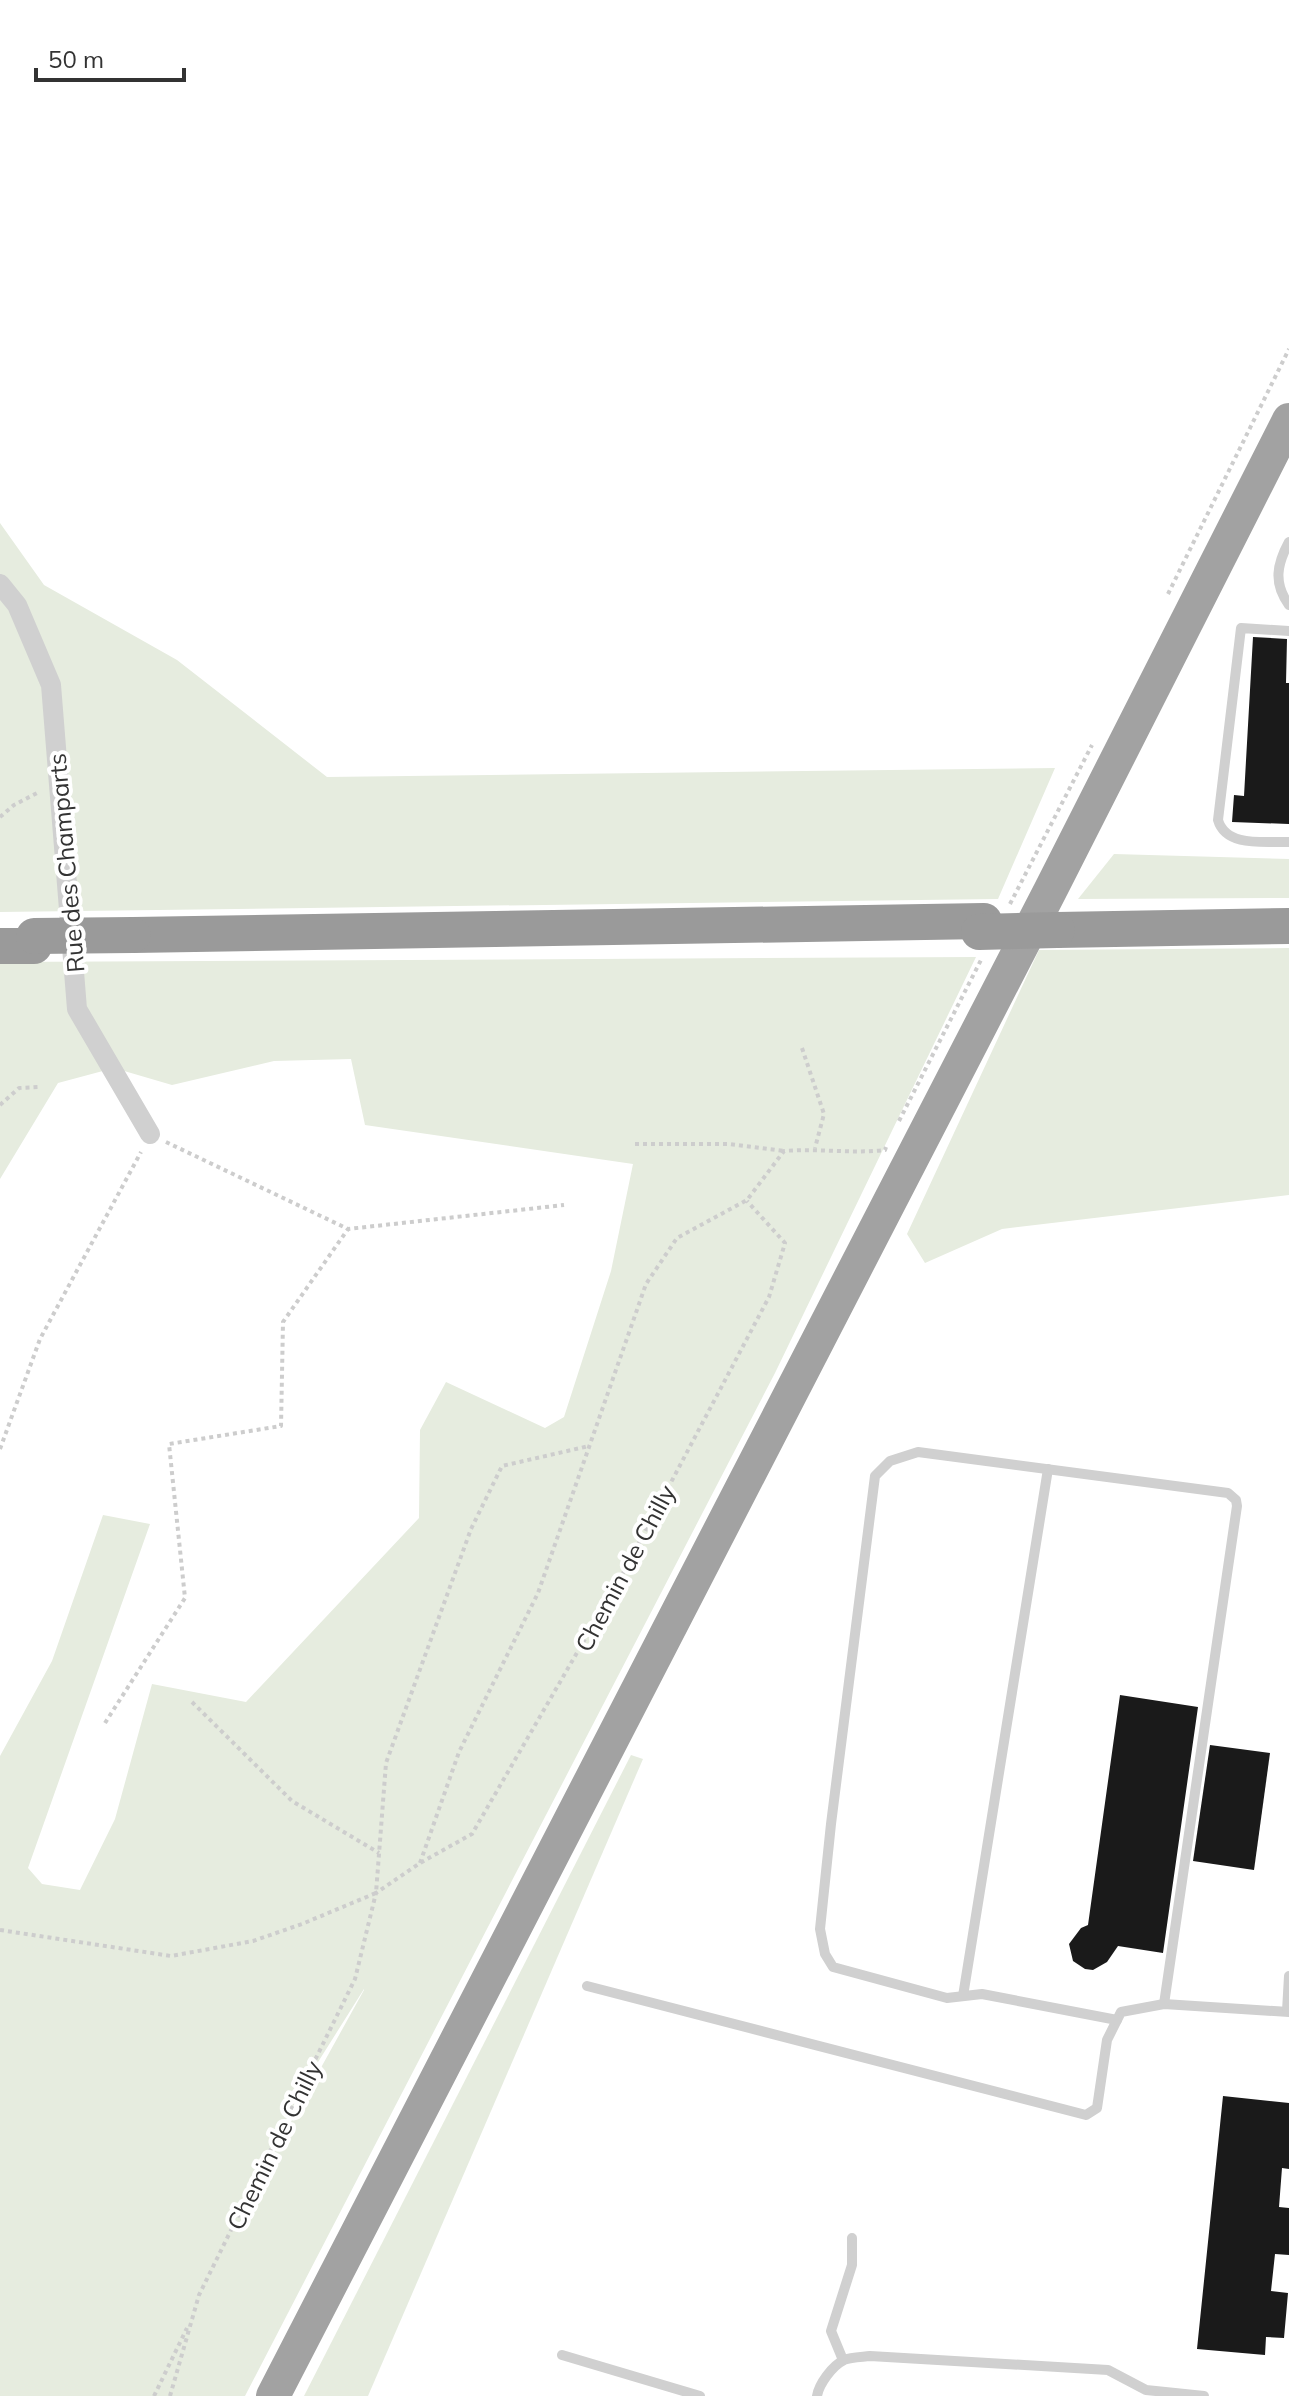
<svg xmlns="http://www.w3.org/2000/svg" width="1289" height="2396" font-family="Mulish,sans-serif">
<style>
.green{fill:#e6ecdf;fill-rule:evenodd}
.building{fill:#1a1a1a}
.lines{fill:none;stroke-linecap:round;stroke-linejoin:round}
.path{stroke:#cdcdcd;stroke-width:4;stroke-dasharray:4 4;stroke-linecap:butt}
.service{stroke:#d0d0d0;stroke-width:10}
.minor{stroke:#d0d0d0;stroke-width:20}
.trunk{stroke:#a2a2a2;stroke-width:34}
.motorway{stroke:#9a9a9a;stroke-width:36}
.motorway-bridge{stroke:#9a9a9a;stroke-width:36}
.labels{text-anchor:middle;dominant-baseline:central;stroke-width:8;stroke-linejoin:round;paint-order:stroke}
.street-label{font-size:24px;fill:#333;stroke:#fff}
</style>
<rect width="100%" height="100%" fill="#fff"/>
<g class="green">
<path d="M0 523 44 585 177 660 327 777 1055 768 998 899 0 912Z"/>
<path d="M1114 854 1289 859V898L1078 899Z"/>
<path d="M1289 948V1195L1002 1229 925 1263 907 1234 1039 950Z"/>
<path d="M976 957 775 1373 245 2396H0V1756L52 1661 103 1515 150 1524 28 1868 42 1884 80 1890 115 1819 152 1684 246 1702 419 1518 420 1430 446 1382 545 1428 564 1417 611 1271 633 1164 365 1125 351 1059 274 1061 172 1085 114 1068 58 1083 0 1179V962ZM364 1989V1990L246 2203 255 2179 308 2078Z"/>
<path d="M631 1755 643 1759 368 2396H304Z"/>
</g>
<g class="building">
<path d="M1253 637 1287 639 1286 683H1289V824L1232 822 1234 795 1244 796Z"/>
<path d="M1120 1695 1198 1707 1163 1953 1118 1946 1107 1962 1093 1970 1085 1969 1073 1961 1069 1944 1081 1928 1088 1925Z"/>
<path d="M1210 1745 1270 1753 1254 1870 1193 1861Z"/>
<path d="M1223 2096 1289 2103V2169L1282 2168 1279 2207 1289 2208V2255L1275 2254 1271 2291 1288 2293 1284 2338 1266 2337 1265 2355 1197 2349Z"/>
</g>
<g class="lines">
<g class="path">
<path d="M1168 594 1289 349"/>
<path d="M0 817 14 805 39 792"/>
<path d="M1010 904 1092 745"/>
<path d="M802 1048 824 1114 815 1148"/>
<path d="M0 1105 19 1088 39 1087"/>
<path d="M899 1121 982 958"/>
<path d="M166 1142 348 1229 564 1205"/>
<path d="M635 1144H729L784 1151"/>
<path d="M0 1449 40 1339 141 1152"/>
<path d="M192 1702 292 1801 379 1853"/>
<path d="M105 1723 185 1598 169 1444 281 1426 283 1322 348 1229"/>
<path d="M420 1863 459 1752 538 1593 646 1284 677 1238 747 1200 784 1151C818 1148 852 1154 885 1150L886 1147"/>
<path d="M0 1930 171 1956 253 1941 302 1924 376 1893 386 1763 471 1529 502 1466 589 1446"/>
<path d="M154 2396 187 2328"/>
<path d="M170 2396 199 2295 355 1979 376 1893 420 1863 472 1834 622 1575 769 1297 785 1243 747 1201"/>
</g>
<g class="service">
<path d="M1289 542C1277 564 1273 583 1289 605"/>
<path d="M1289 631 1241 628 1218 820C1226 848 1266 841 1289 842"/>
<path d="M587 1986 1086 2115 1097 2108 1107 2040 1121 2012 1164 2004 1289 2012"/>
<path d="M963 1996 1048 1469"/>
<path d="M1287 2011 1289 1976"/>
<path d="M1117 2020 982 1994 947 1998 833 1967 825 1954 820 1929 831 1824 875 1476 890 1461 918 1452 1228 1493 1236 1500 1237 1506 1164 2004"/>
<path d="M562 2355 700 2396"/>
<path d="M843 2360 831 2331 852 2265V2238"/>
<path d="M817 2396C819 2384 832 2366 844 2360 851 2357 862 2357 870 2356L1108 2370 1146 2390 1204 2396"/>
</g>
<path class="minor" d="M0 584 17 605 51 685 77 1009 150 1134"/>
<path class="trunk" d="M273 2396 1050 891 1289 420"/>
<g class="motorway">
<path d="M1057 930 1289 926"/>
<path d="M133 935 984 921"/>
<path d="M0 946H34"/>
</g>
<g class="motorway-bridge">
<path d="M979 932 1057 930"/>
<path d="M34 936 133 935"/>
</g>
</g>
<g class="labels">
<g class="street-label">
<text transform="translate(66 863) rotate(-95)">Rue des Champarts</text>
<text transform="translate(625 1568) rotate(-62)">Chemin de Chilly</text>
<text transform="translate(274 2145) rotate(-64)">Chemin de Chilly</text>
</g>
</g>
<path d="M36 68v12h148v-12" fill="none" stroke="#333333" stroke-width="4"/>
<text x="48" y="68" font-size="24" fill="#333333" stroke="#ffffff" stroke-width="6" paint-order="stroke">50 m</text>
</svg>
